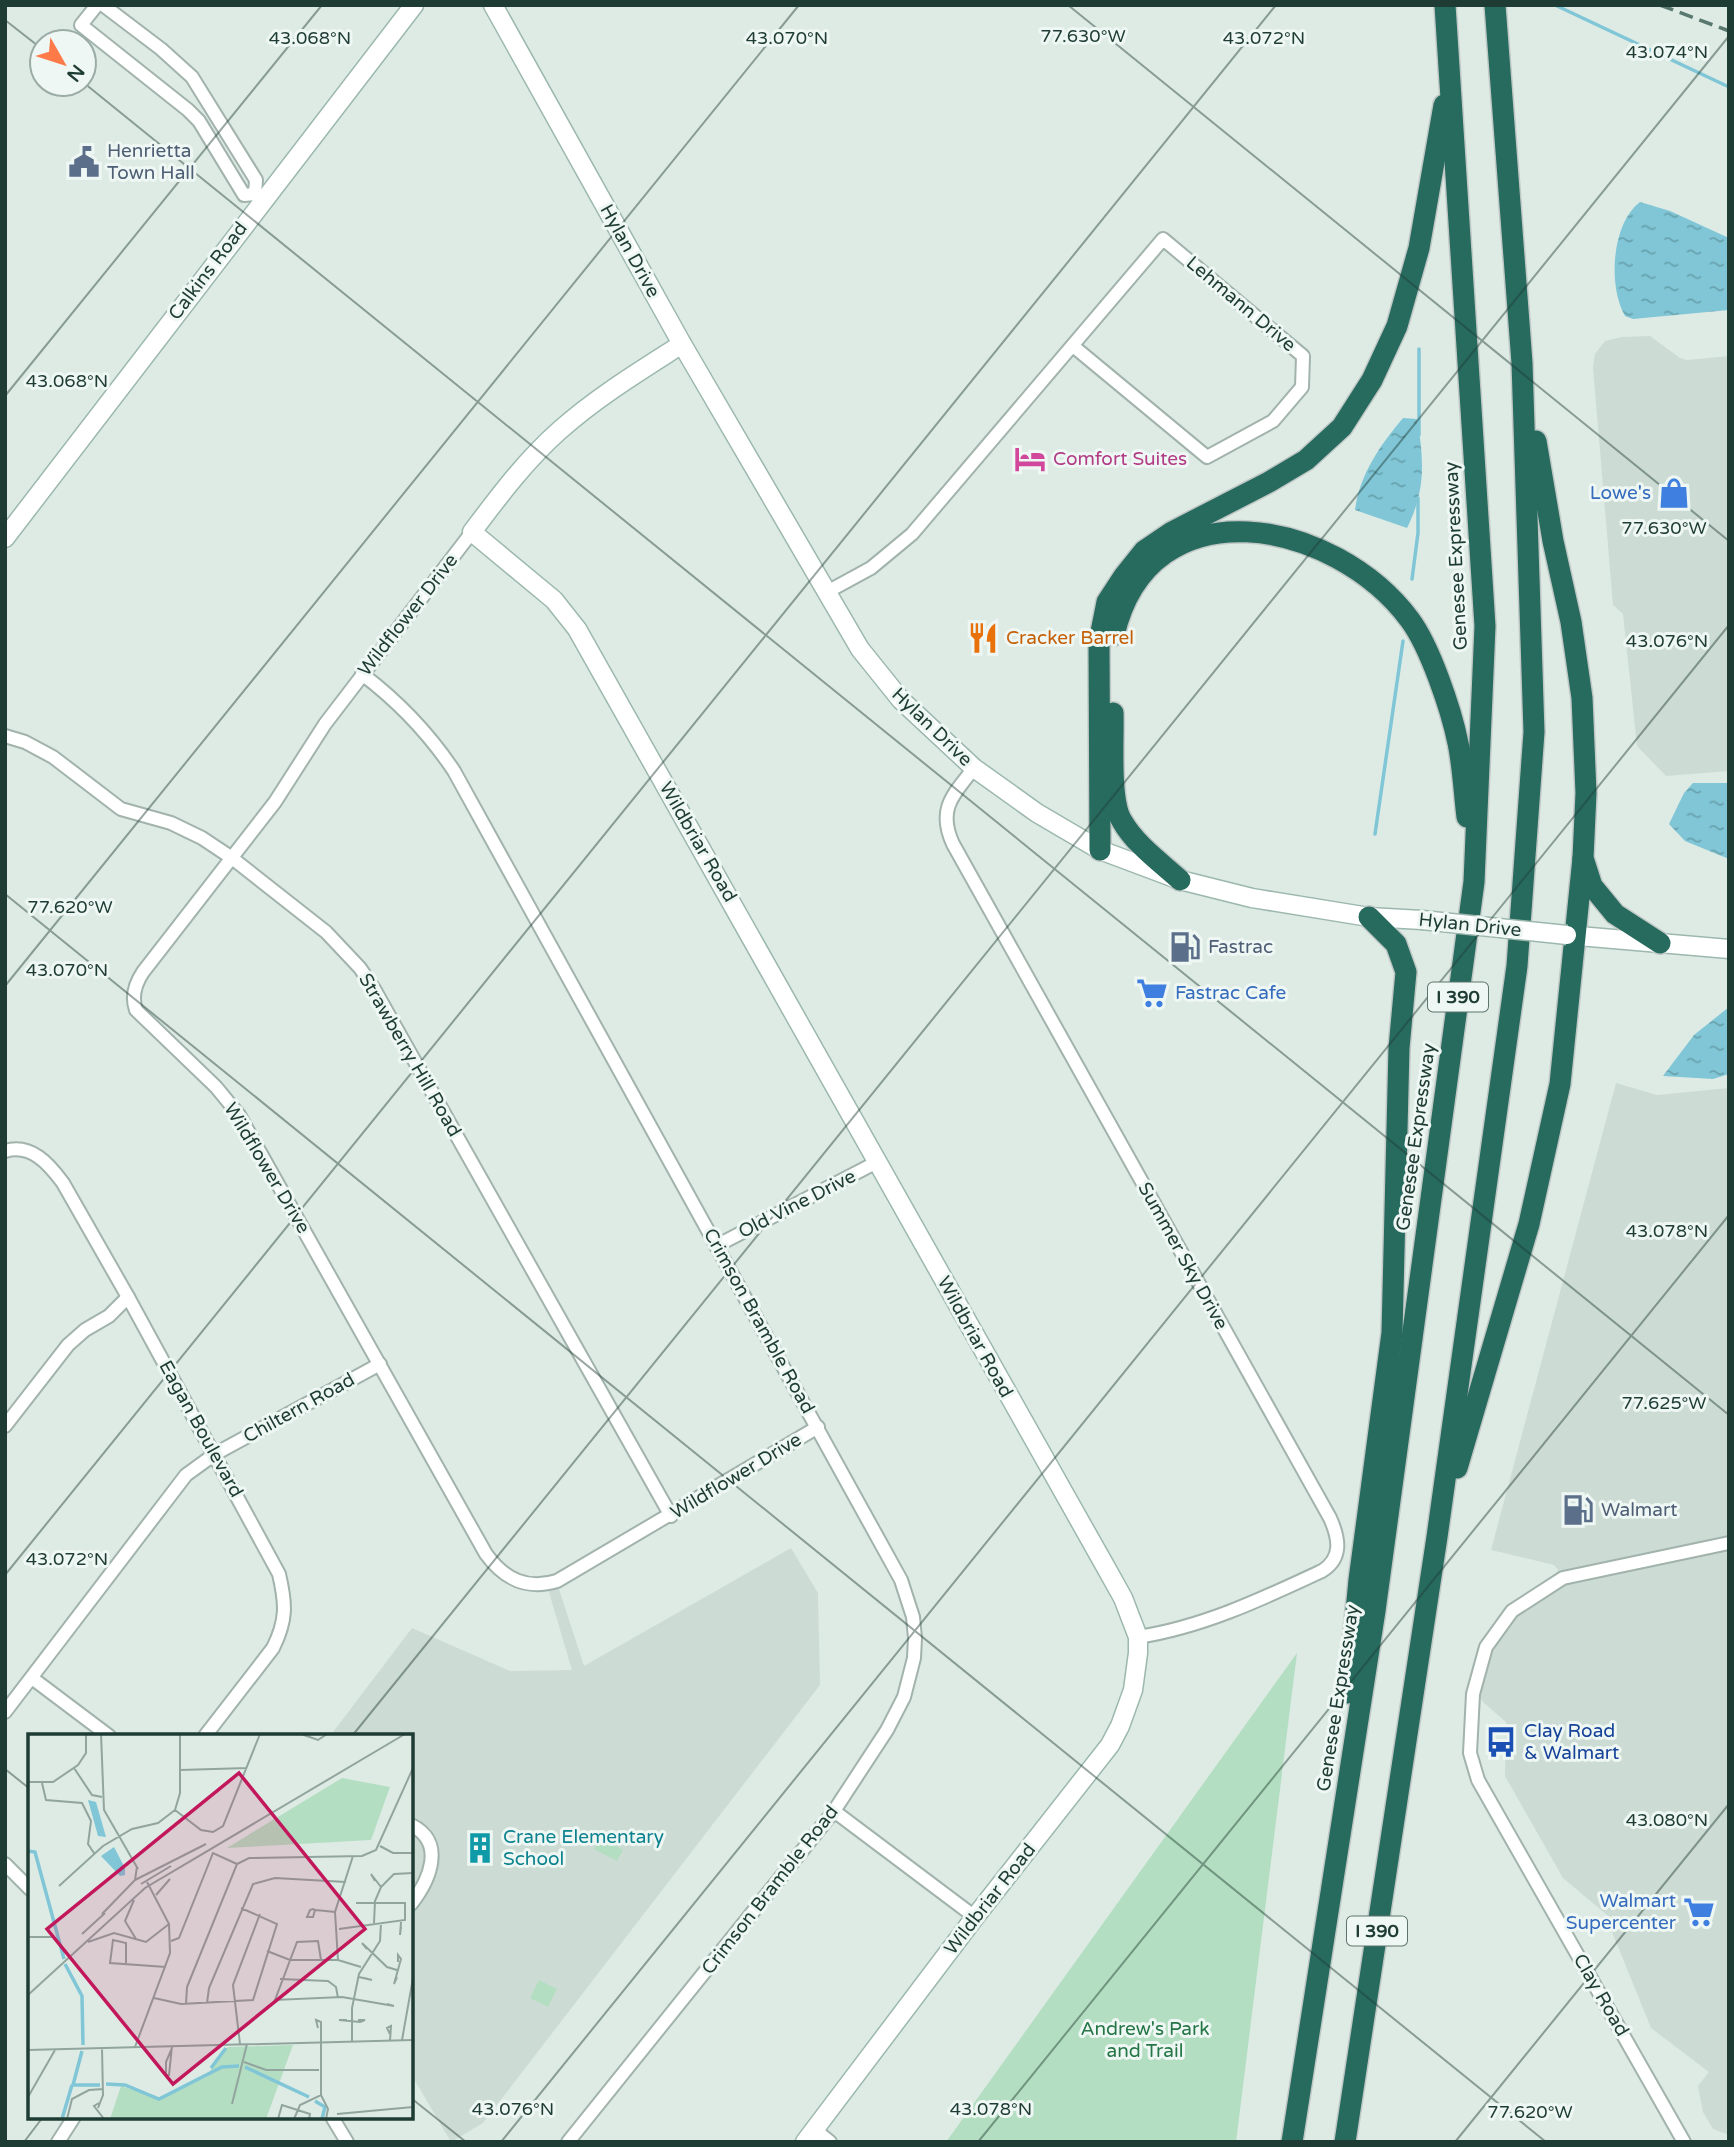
<svg xmlns="http://www.w3.org/2000/svg" width="1734" height="2147" font-family="'Varela Round',sans-serif">
<style>
.built{fill:#ccdbd4}
.park{fill:#b4dec1}
.water{fill:url(#water-ripples)}
.lines{fill:none;stroke-linecap:round;stroke-linejoin:round}
.stream{stroke:#80c6d6;stroke-width:3.5}
.street-casing{stroke:#a1b3ac;stroke-width:16}
.secondary-casing{stroke:#9cb8ae;stroke-width:21}
.highway-casing{stroke:#c0c8c6;stroke-width:24}
.street{stroke:#fff;stroke-width:12}
.secondary{stroke:#fff;stroke-width:18}
.highway{stroke:#276a5e;stroke-width:21}
.rail{stroke:#587870;stroke-width:3.5;stroke-dasharray:14 7;stroke-linecap:butt}
.secondary-bridge-casing{stroke:#9cb8ae;stroke-width:21;stroke-linecap:butt}
.secondary-bridge{stroke:#fff;stroke-width:18}
.ticks{fill:none;stroke:#1e3c34;stroke-width:2;stroke-opacity:0.45}
.labels{text-anchor:middle;dominant-baseline:central;stroke-width:6;stroke-linejoin:round;paint-order:stroke}
.shield{fill:#eef7f3;stroke:#5c746d;stroke-width:2}
.shield-label{font-size:18px;font-weight:bold;fill:#1e3c34}
.service-label{font-size:19px;fill:#4e5e75;stroke:#eef7f3;text-anchor:start}
.street-label{font-size:19px;fill:#1e3c34;stroke:#eef7f3}
.hotel-label{font-size:19px;fill:#b23c85;stroke:#eef7f3;text-anchor:start}
.shop-label{font-size:19px;fill:#366cbe;stroke:#eef7f3;text-anchor:end}
.food-label{font-size:19px;fill:#c56008;stroke:#eef7f3;text-anchor:start}
.transit-label{font-size:19px;fill:#164399;stroke:#eef7f3;text-anchor:start}
.culture-label{font-size:19px;fill:#0d838f;stroke:#eef7f3;text-anchor:start}
.park-label{font-size:19px;fill:#257646;stroke:#eef7f3}
.inset-river{fill:none;stroke:#80c6d6;stroke-width:3.5}
.inset-road{fill:none;stroke:#91a59e;stroke-width:2}
.view{fill:#c2185b;fill-opacity:0.15;stroke:#c2185b;stroke-width:3.5}
.inset-edge{fill:none;stroke:#1e3c34;stroke-width:3.5}
.ticks-label{font-size:18px;text-anchor:middle;fill:#1e3c34;stroke:#eef7f3;stroke-width:6;stroke-linejoin:round;paint-order:stroke}
</style>
<defs>
<pattern id="water-ripples" width="26" height="14" patternUnits="userSpaceOnUse" patternTransform="scale(1.75)"><rect width="26" height="14" fill="#80c6d6"/><path d="M2 4q2-2 4 0t4 0M15 11q2-2 4 0t4 0" fill="none" stroke="#68a2ae"/></pattern>
</defs>
<rect width="100%" height="100%" fill="#deebe5"/>
<g class="built">
<path d="M1650 336 1680 358 1687 360 1729 356V771L1666 776 1637 746 1623 614 1613 605 1593 367 1595 354 1605 341 1622 337Z"/>
<path d="M1616 1083 1657 1095 1729 1088V2135L1713 2129 1703 2112 1698 2086 1709 2072 1651 2028 1612 1932 1613 1920 1563 1878 1505 1776 1506 1722 1483 1702 1470 1681 1499 1621 1514 1602 1557 1573 1558 1570 1554 1565 1491 1550Z"/>
<path d="M791 1548 818 1593 820 1685 483 2123 451 2142 411 2074V1736H330L412 1628 510 1671 572 1670 548 1589 558 1586 584 1666Z"/>
</g>
<g class="park">
<path d="M1297 1653 1236 2142H946Z"/>
<path d="M601 1837 623 1850 617 1861 594 1849Z"/>
<path d="M539 1980 557 1989 548 2007 530 1998Z"/>
</g>
<g class="water">
<path d="M1640 202 1670 211 1729 238V310L1633 319 1625 316C1608 287 1611 224 1640 202Z"/>
<path d="M1403 418 1417 419C1424 459 1426 490 1407 528L1355 510C1359 475 1381 444 1403 418Z"/>
<path d="M1693 783H1729V859L1685 841 1669 824 1684 793Z"/>
<path d="M1729 1007V1074L1713 1079 1663 1076 1694 1035Z"/>
</g>
<g class="lines">
<g class="stream">
<path d="M1555 5 1729 87"/>
<path d="M1419 435V349"/>
<path d="M1412 579 1418 533V498"/>
<path d="M1375 834 1403 641"/>
</g>
<defs>
<g id="street">
<path d="M97 5 81 25 188 110 199 121 244 195 255 194"/>
<path d="M103 5 161 49 192 77 256 180 255 194 259 198"/>
<path d="M472 532 325 724 275 802 143 972C135 984 131 996 136 1010L216 1087 239 1115 486 1554C505 1580 527 1590 557 1581L818 1427"/>
<path d="M827 592 871 568 912 534 1163 239 1303 356 1302 387 1273 421 1207 457 1073 346"/>
<path d="M362 674C399 702 428 732 454 771L901 1580 913 1617 915 1638 914 1658 904 1697 887 1730 834 1811 568 2142"/>
<path d="M5 736 25 742 53 757 121 809 171 823 202 838 232 858 326 932 360 968 374 989 671 1516"/>
<path d="M974 768C953 795 937 809 953 844L1330 1518C1339 1538 1343 1558 1322 1571 1262 1599 1203 1627 1138 1637"/>
<path d="M5 1151C31 1143 49 1164 63 1183L128 1297 279 1574C286 1604 287 1620 273 1648L205 1736"/>
<path d="M716 1246 877 1162"/>
<path d="M5 1426 68 1345 85 1330 109 1316 128 1297"/>
<path d="M32 1678 109 1736"/>
<path d="M5 1712 186 1475 215 1454 380 1364"/>
<path d="M834 1811 975 1917"/>
<path d="M411 1825C446 1842 430 1880 411 1904"/>
<path d="M5 1864 30 1889"/>
<path d="M332 2117 347 2142"/>
<path d="M814 2129 830 2142"/>
<path d="M58 2142 74 2117"/>
<path d="M1684 2142 1478 1780 1470 1753 1473 1694 1486 1647 1512 1611 1563 1578 1729 1543"/>
</g>
<g id="secondary">
<path d="M493 5 682 344 860 649 901 700 974 768 1037 813 1100 850 1180 880 1252 898 1369 917 1422 920"/>
<path d="M682 344C640 371 597 397 560 430 526 460 499 496 472 532L554 600 577 629 1104 1564 1123 1598 1138 1637V1653L1133 1690 1120 1726 1110 1745 975 1917 805 2142"/>
<path d="M5 538 414 5"/>
<path d="M1567 935 1729 949"/>
</g>
<g id="highway">
<path d="M1536 441 1553 541 1571 622 1582 698 1586 793 1583 858 1592 886 1615 914 1660 943"/>
<path d="M1114 635C1150 481 1335 519 1410 620 1430 647 1451 709 1458 743 1463 767 1464 793 1467 817"/>
<path d="M1113 713C1114 738 1109 801 1122 821 1135 844 1160 862 1180 880"/>
<path d="M1100 850 1099 642 1107 602 1124 576 1144 551 1172 532 1269 482 1306 460 1342 427 1372 380 1397 326 1419 248 1444 105"/>
<path d="M1457 1468 1529 1224 1560 1084 1583 858"/>
<path d="M1348 1693 1359 1580 1392 1333 1399 1048 1406 972 1396 944 1369 917"/>
<path d="M1292 2142 1375 1611 1474 882 1485 626 1445 5"/>
<path d="M1345 2142 1437 1537 1517 966 1534 732 1522 363 1495 5"/>
</g>
</defs>
<use href="#street" class="street-casing"/>
<use href="#secondary" class="secondary-casing"/>
<use href="#highway" class="highway-casing"/>
<use href="#street" class="street"/>
<use href="#secondary" class="secondary"/>
<use href="#highway" class="highway"/>
<path class="rail" d="M1660 5 1729 31"/>
<defs>
<path id="secondary-bridge" d="M1422 920 1567 935"/>
</defs>
<use href="#secondary-bridge" class="secondary-bridge-casing"/>
<use href="#secondary-bridge" class="secondary-bridge"/>
</g>
<path class="ticks" d="M1068 5 1729 541M5 20 42 49M84 83 1729 1415M5 396 322 5M5 894 1546 2142M5 986 799 5M5 1575 1276 5M352 1736 1729 36M5 1769 30 1789M411 2098 466 2142M24 2142 43 2117M501 2142 1729 625M978 2142 1729 1215M1455 2142 1729 1804"/>
<defs>
<symbol id="civic-bare" viewBox="-9 -9 18 18"><path d="M-.6-6.5H3V-4.5H.6V-3L4-1V1h2V6H-6V1h2V-1L-.6-3ZM-1.2 2.5V6h2.4V2.5Z" fill="#5c6f8a" stroke="#eef7f3" stroke-width="2.5" paint-order="stroke"/></symbol>
<symbol id="hotel-bare" viewBox="-9 -9 18 18"><path d="M-6-4.5h1.5V1H6V5H4.5V3h-9V5H-6ZM-4 0a1.8 1.8 0 1 1 3.6 0ZM.5 0V-2.5h3Q6-2.5 6 0Z" fill="#d1479c" stroke="#eef7f3" stroke-width="2.5" paint-order="stroke"/></symbol>
<symbol id="shop-bare" viewBox="-9 -9 18 18"><path d="M-5-2.5h2.3a2.7 3.5 0 0 1 5.4 0H5L5.5 6h-11ZM-1.5-2.5h3a1.5 2.3 0 0 0-3 0Z" fill="#3f7fe0" stroke="#eef7f3" stroke-width="2.5" paint-order="stroke"/></symbol>
<symbol id="restaurant-bare" viewBox="-9 -9 18 18"><path d="M-5-6h1v4h1v-4h1v4h1v-4h1v5L-1.5 .5V6h-2V.5L-5-1ZM5-6V6H3V1.5H1.5Q1.5-4 5-6Z" fill="#e8710a" stroke="#eef7f3" stroke-width="2.5" paint-order="stroke"/></symbol>
<symbol id="fuel-bare" viewBox="-9 -9 18 18"><path d="M-5.5-6h7V0h2V4h1.3V-2.5L3-4.5l.8-.8L6-3V5H2.5V1h-1V6h-7ZM-4.2-4.7v3.2H.2V-4.7Z" fill="#5c6f8a" stroke="#eef7f3" stroke-width="2.5" paint-order="stroke"/></symbol>
<symbol id="supermarket-bare" viewBox="-9 -9 18 18"><path d="M-6-5.5h2.5l.6 2H6L4.5 2H-2.5L-4.4-4H-6ZM-1.5 3.2a1.3 1.3 0 1 0 .1 0ZM3 3.2a1.3 1.3 0 1 0 .1 0Z" fill="#3f7fe0" stroke="#eef7f3" stroke-width="2.5" paint-order="stroke"/></symbol>
<symbol id="bus-bare" viewBox="-9 -9 18 18"><path d="M-5-6H5V4H4V6H2V4H-2V6H-4V4H-5ZM-3.5-4V0h7V-4ZM-3.5 1.2v1.5H-2V1.2ZM2 1.2v1.5H3.5V1.2Z" fill="#1a4fb4" stroke="#eef7f3" stroke-width="2.5" paint-order="stroke"/></symbol>
<symbol id="building-bare" viewBox="-9 -9 18 18"><path d="M-4-6H4V6H1V3H-1V6H-4ZM-2.5-4.3h1.7v1.8h-1.7ZM.8-4.3h1.7v1.8H.8ZM-2.5-1h1.7V.8h-1.7ZM.8-1h1.7V.8H.8Z" fill="#0f9aa8" stroke="#eef7f3" stroke-width="2.5" paint-order="stroke"/></symbol>
</defs>
<g fill-rule="evenodd">
<use href="#civic-bare" x="62" y="140" width="44" height="44"/>
<use href="#hotel-bare" x="1008" y="437" width="44" height="44"/>
<use href="#shop-bare" x="1652" y="471" width="44" height="44"/>
<use href="#restaurant-bare" x="961" y="616" width="44" height="44"/>
<use href="#fuel-bare" x="1163" y="925" width="44" height="44"/>
<use href="#supermarket-bare" x="1130" y="971" width="44" height="44"/>
<use href="#fuel-bare" x="1556" y="1488" width="44" height="44"/>
<use href="#bus-bare" x="1479" y="1720" width="44" height="44"/>
<use href="#building-bare" x="458" y="1826" width="44" height="44"/>
<use href="#supermarket-bare" x="1677" y="1890" width="44" height="44"/>
</g>
<g class="labels">
<g class="shield">
<rect x="1428" y="982.5" width="60" height="29" rx="5"/>
<rect x="1347" y="1916.5" width="60" height="29" rx="5"/>
</g>
<g class="shield-label">
<text x="1458" y="997">I 390</text>
<text x="1377" y="1931">I 390</text>
</g>
<g class="service-label">
<text x="107" y="151">Henrietta<tspan x="107" dy="22">Town Hall</tspan></text>
<text x="1208" y="947">Fastrac</text>
<text x="1601" y="1510">Walmart</text>
</g>
<g class="street-label">
<text transform="translate(630 251) rotate(61)">Hylan Drive</text>
<text transform="translate(208 271) rotate(-53)">Calkins Road</text>
<text transform="translate(1241 304) rotate(40)">Lehmann Drive</text>
<text transform="translate(1456 556) rotate(-93)">Genesee Expressway</text>
<text transform="translate(408 615) rotate(-52)">Wildflower Drive</text>
<text transform="translate(932 727) rotate(44)">Hylan Drive</text>
<text transform="translate(698 842) rotate(60)">Wildbriar Road</text>
<text transform="translate(1470 925) rotate(6)">Hylan Drive</text>
<text transform="translate(410 1055) rotate(60)">Strawberry Hill Road</text>
<text transform="translate(1416 1137) rotate(-82)">Genesee Expressway</text>
<text transform="translate(267 1168) rotate(59)">Wildflower Drive</text>
<text transform="translate(797 1204) rotate(-27)">Old Vine Drive</text>
<text transform="translate(1183 1256) rotate(61)">Summer Sky Drive</text>
<text transform="translate(759 1321) rotate(61)">Crimson Bramble Road</text>
<text transform="translate(975 1337) rotate(61)">Wildbriar Road</text>
<text transform="translate(299 1408) rotate(-29)">Chiltern Road</text>
<text transform="translate(201 1429) rotate(61)">Eagan Boulevard</text>
<text transform="translate(736 1476) rotate(-31)">Wildflower Drive</text>
<text transform="translate(1338 1698) rotate(-81)">Genesee Expressway</text>
<text transform="translate(770 1890) rotate(-52)">Crimson Bramble Road</text>
<text transform="translate(990 1899) rotate(-52)">Wildbriar Road</text>
<text transform="translate(1601 1995) rotate(60)">Clay Road</text>
</g>
<g class="hotel-label">
<text x="1053" y="459">Comfort Suites</text>
</g>
<g class="shop-label">
<text x="1651" y="493">Lowe's</text>
<text x="1175" y="993" text-anchor="start">Fastrac Cafe</text>
<text x="1676" y="1901">Walmart<tspan x="1676" dy="22">Supercenter</tspan></text>
</g>
<g class="food-label">
<text x="1006" y="638">Cracker Barrel</text>
</g>
<g class="transit-label">
<text x="1524" y="1731">Clay Road<tspan x="1524" dy="22">&amp; Walmart</tspan></text>
</g>
<g class="culture-label">
<text x="503" y="1837">Crane Elementary<tspan x="503" dy="22">School</tspan></text>
</g>
<g class="park-label">
<text x="1145" y="2029">Andrew's Park<tspan x="1145" dy="22">and Trail</tspan></text>
</g>
</g>
<g transform="translate(28 1734)">
<rect width="385" height="385" fill="#deebe5"/>
<path d="M314 44 362 53 343 106 199 114ZM265 311 238 385H82L93 352 132 365 180 342 188 324 200 313Z" fill="#b4dec1"/>
<path d="M60 66 68 68 78 103 70 102ZM86 113 97 134V141L92 142 73 122Z" fill="#80c6d6"/>
<path class="inset-river" d="M0 117 7 118 36 225M37 230 54 262 55 311M54 317 45 351H72M217 333 281 363M183 334 198 314M78 350 97 351 131 365 194 333 211 332M287 367 297 373 294 385M34 385 44 351"/>
<path class="inset-road" d="M73 0 76 76 110 135M273 0 290 6 299 0M46 34 64 61 74 63M152 36 219 34M0 48H25L50 31 58 19V0M14 49 18 66 54 69 63 87 60 110 66 119M147 76 173 96 185 98 195 92 232 0M352 112 365 119H385M107 146 178 110M347 147 343 140 353 153M113 150 143 132M31 152 75 112 104 95 130 89 147 76 152 59V0M128 161 142 145M106 166 97 187 108 205M287 176 285 183H279L282 176 285 175 287 176 298 177 307 178M74 180 107 146 109 133M373 188 372 201 373 193M346 189 347 167 353 153 366 140 385 139M311 195 377 186V169H328H337M54 200 77 179M0 203H24M143 207 151 204 185 119 209 130M60 208 86 199 118 208 141 190M339 215 334 209 359 233 369 236M239 217 262 226H310L333 233M293 226 290 207 269 208 247 266 314 263 366 272 359 270M310 226 307 178 325 122M98 229V209L85 206 82 229 138 233M331 243 344 246 336 244M369 243 366 250 373 225 370 221V228M252 245 300 247 308 253 310 264M0 261 117 154 377 0M126 264 153 270 225 266 249 190 213 174M179 269 181 254 225 150 247 144 318 148M158 270 159 253 209 130 221 124 334 122 348 116 385 34M319 286H311L332 288 337 286H330M290 294 288 286 293 288V361M362 300 359 294 363 292 362 307M374 306 385 244M324 307V274L331 240 352 207 353 189M212 310 205 251 232 180M107 313 142 219 141 190 119 148M144 314 138 328V341H141L144 312M0 316 385 306M216 328 238 336H291M0 363 27 316M71 369 66 372 76 385M204 370 219 310M70 374 75 361 74 314M309 380 385 373M39 385 44 365 61 356 75 355M250 385 254 371 282 380 281 385M266 385 272 371 293 361 300 375 298 385"/>
<path class="view" d="M211 39 337 195 145 350 19 195Z"/>
<rect width="385" height="385" class="inset-edge"/>
</g>
<g class="ticks-label">
<text x="1083" y="42">77.630°W</text>
<text x="310" y="44">43.068°N</text>
<text x="787" y="44">43.070°N</text>
<text x="1264" y="44">43.072°N</text>
<text x="1667" y="58">43.074°N</text>
<text x="67" y="387">43.068°N</text>
<text x="1664" y="534">77.630°W</text>
<text x="1667" y="647">43.076°N</text>
<text x="70" y="913">77.620°W</text>
<text x="67" y="976">43.070°N</text>
<text x="1667" y="1237">43.078°N</text>
<text x="1664" y="1409">77.625°W</text>
<text x="67" y="1565">43.072°N</text>
<text x="1667" y="1826">43.080°N</text>
<text x="513" y="2115">43.076°N</text>
<text x="991" y="2115">43.078°N</text>
<text x="1530" y="2118">77.620°W</text>
</g>
<rect width="1734" height="2147" fill="none" stroke="#1e3c34" stroke-width="14"/>
<g transform="translate(63 63) rotate(129)"><circle r="33" fill="#eef7f3" stroke="#9baca7" stroke-width="2"/>
<path d="M0-5L12 26L0 18L-12 26Z" fill="#fe7a49"/>
<text y="-10" font-size="19" font-weight="bold" text-anchor="middle" fill="#1e3c34">N</text>
</g>
</svg>
